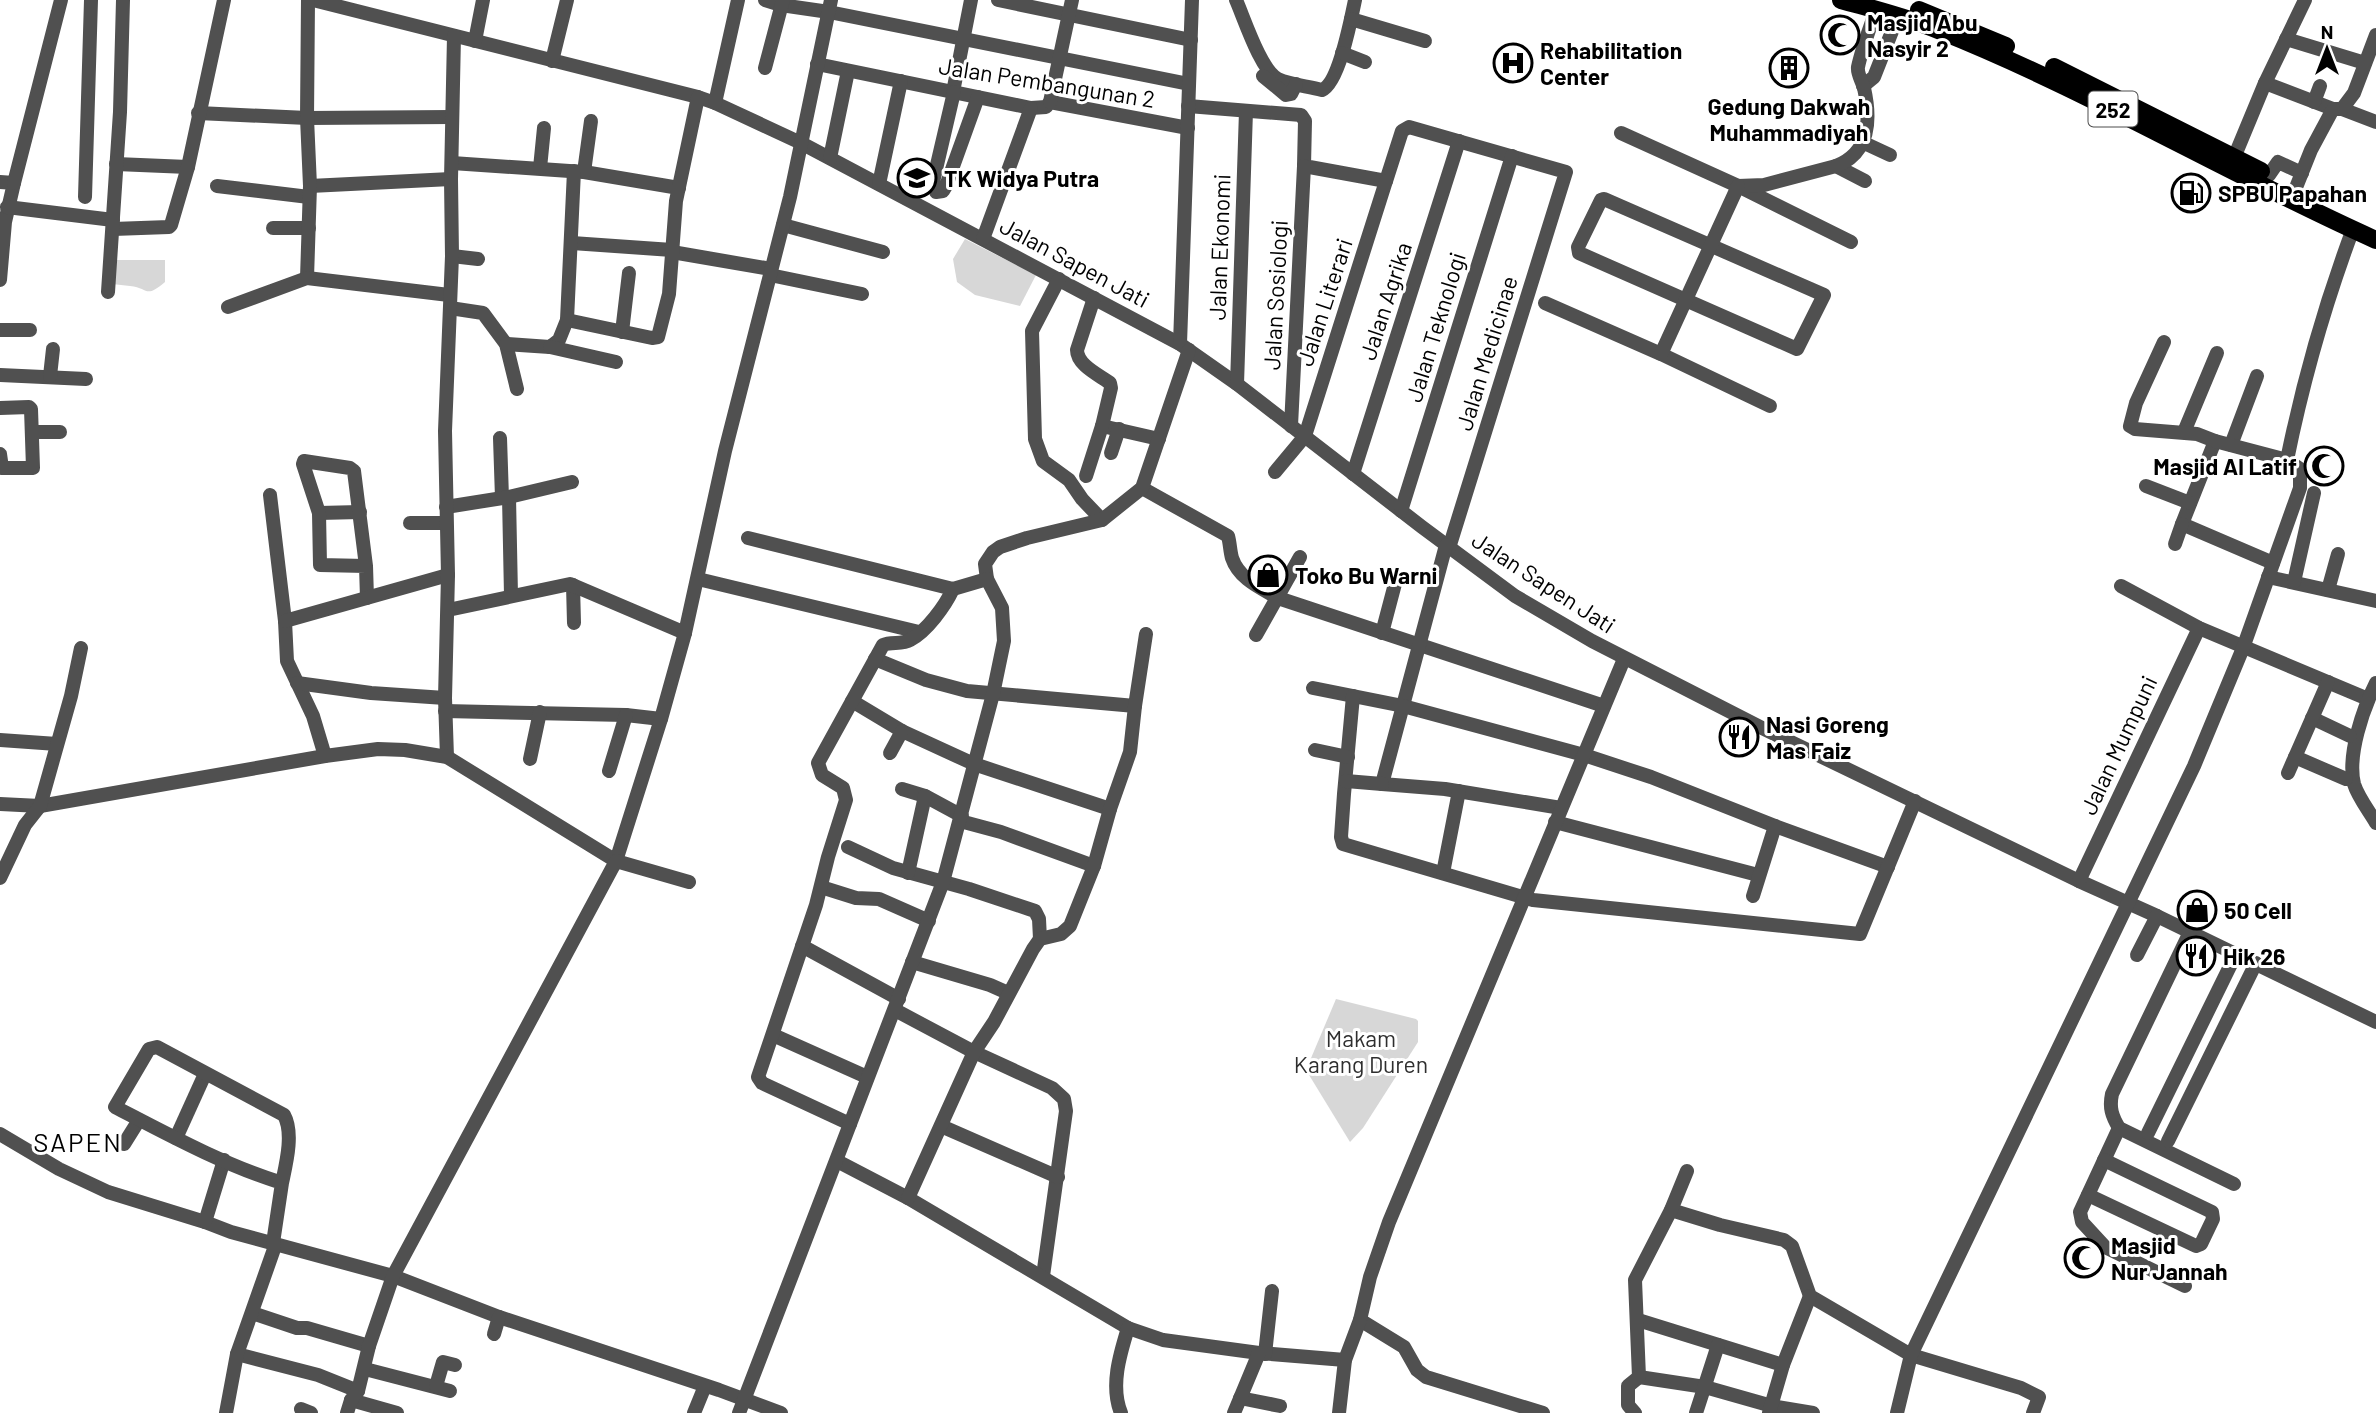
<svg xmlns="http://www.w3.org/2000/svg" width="2376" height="1413" font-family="Barlow,sans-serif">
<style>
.green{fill:#d7d7d7}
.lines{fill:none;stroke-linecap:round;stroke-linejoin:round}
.minor{stroke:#505050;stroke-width:14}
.major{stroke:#000;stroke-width:18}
.labels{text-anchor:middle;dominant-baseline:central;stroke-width:6;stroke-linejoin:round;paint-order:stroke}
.shield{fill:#fff;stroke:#4c4c4c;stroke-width:2}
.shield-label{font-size:21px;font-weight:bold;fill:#000}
.poi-label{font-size:23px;font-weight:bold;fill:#000;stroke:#fff;text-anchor:start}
.street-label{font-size:23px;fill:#000;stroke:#fff}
.park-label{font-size:23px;fill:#2e2e2e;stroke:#fff}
.quarter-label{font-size:26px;letter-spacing:2px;fill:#000;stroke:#fff}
</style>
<rect width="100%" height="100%" fill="#fff"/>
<g class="green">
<path d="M965 239 1036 275 1020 306 975 295 957 282 953 259Z"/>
<path d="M114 260H165V282C145 299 149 288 130 286 124 285 118 285 112 284Z"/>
<path d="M1336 999 1416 1019 1418 1021V1042L1363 1128 1350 1142 1306 1070Z"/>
</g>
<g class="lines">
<g class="minor">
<path d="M313 0 698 97 715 103 801 143 1180 344 1237 384 1422 527 1515 596 1592 641 1762 728 2079 881 2157 916 2376 1022"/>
<path d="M765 0 781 5 829 12 1189 84"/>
<path d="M998 0 1191 40"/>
<path d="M1236 0C1244 18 1261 71 1278 79 1291 85 1308 86 1322 90 1339 83 1351 19 1355 0"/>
<path d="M1351 19 1425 41"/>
<path d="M2286 39 2365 63"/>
<path d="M475 41 483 0"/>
<path d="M1342 53 1365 62"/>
<path d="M552 61 567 0"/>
<path d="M817 64 1031 108 1046 107 1050 102 1188 128"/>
<path d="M765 68 783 0"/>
<path d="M1263 76 1286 95 1291 94 1296 84"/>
<path d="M2265 83 2333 109H2342L2376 122"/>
<path d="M1863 86 1874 77 1898 16"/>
<path d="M953 92 971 0"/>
<path d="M954 92 933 182 936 192 943 191 946 186 978 97"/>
<path d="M1050 102 1072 0"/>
<path d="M2314 102 2320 86"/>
<path d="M715 103 738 0"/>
<path d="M1188 106 1301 115 1305 121 1304 166 1386 181 1402 131 1409 127 1566 172 1449 548"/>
<path d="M2342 109 2354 93 2376 35"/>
<path d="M198 113 307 118 452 117"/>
<path d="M1621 133 1738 186 1851 242"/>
<path d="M1862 142 1890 155"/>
<path d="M830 158 848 71"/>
<path d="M452 163 584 172 679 188"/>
<path d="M116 164 188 167"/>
<path d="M2231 165 2265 83 2305 0"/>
<path d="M1836 166 1865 181"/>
<path d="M540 168 544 128"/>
<path d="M584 172 591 121"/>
<path d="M2269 175 2278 162 2302 173"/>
<path d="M0 182 14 183 5 222 0 280"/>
<path d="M14 183 61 0"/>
<path d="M879 184 901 81"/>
<path d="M217 186 309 197"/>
<path d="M310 186 451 179"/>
<path d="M1738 186 1764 185 1836 166C1871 152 1871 119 1864 88 1862 81 1857 74 1858 67 1862 48 1870 28 1876 10"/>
<path d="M85 197 91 0"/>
<path d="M1604 199 1824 295 1797 349 1579 253 1578 247 1601 200Z"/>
<path d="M2291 200 2311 150 2333 109"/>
<path d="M7 207 113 220"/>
<path d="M783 225 883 252"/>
<path d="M273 228H309"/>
<path d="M113 229 169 227 171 225 188 167 224 0"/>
<path d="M983 239 1031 108"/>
<path d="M572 243 672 250"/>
<path d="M672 252 771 269"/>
<path d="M452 256 478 259"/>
<path d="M770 275 862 294"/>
<path d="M307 278 310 186 307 118 308 0"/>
<path d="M1059 279 1032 331 1035 439 1043 461 1069 480 1082 499 1102 520"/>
<path d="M108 292 120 112 123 0"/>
<path d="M1545 303 1661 354 1770 406"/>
<path d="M228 307 307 278 449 295"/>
<path d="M450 308 483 313 506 344 517 389"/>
<path d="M567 320 652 338 658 337 669 294 676 201 698 97"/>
<path d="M0 330H30"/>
<path d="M622 332 629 273"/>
<path d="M506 344 550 347 559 340 567 320 574 171"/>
<path d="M1180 344 1192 0"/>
<path d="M550 347 616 362"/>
<path d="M1661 354 1738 186"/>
<path d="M0 375 86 379"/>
<path d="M50 376 53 349"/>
<path d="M1237 384 1246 111"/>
<path d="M0 408 29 407 31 409 33 468H2L0 454"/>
<path d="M1102 426 1159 439"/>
<path d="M1291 426 1304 166"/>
<path d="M32 432H60"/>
<path d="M2184 432 2217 353"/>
<path d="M500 438 502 498"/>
<path d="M2215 441 2182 524 2273 563"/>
<path d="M2231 445 2257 376"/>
<path d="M1111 453 1119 429"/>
<path d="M2287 460C2303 381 2325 304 2353 229"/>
<path d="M1275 472 1305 436 1386 181"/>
<path d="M1353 474 1459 141"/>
<path d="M1086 476 1102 426 1111 388 1110 383C1099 375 1077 365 1077 350L1094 298"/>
<path d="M2146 486 2190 503"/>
<path d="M1142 488 1228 536C1230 543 1230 551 1232 558 1239 579 1261 588 1278 598L1604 706"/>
<path d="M270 495 285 621 287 661 313 716 325 756"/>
<path d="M509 497 511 595"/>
<path d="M446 507 509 497 572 482"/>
<path d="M1401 511 1512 156"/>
<path d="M319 513 360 512"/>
<path d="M410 523H446"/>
<path d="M2175 544 2182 524"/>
<path d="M1446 545 1382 784 1445 789 1561 808"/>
<path d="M366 566 320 565 319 513 303 464 304 461 350 468 354 471 366 566 367 598"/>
<path d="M2268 577 2376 601"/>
<path d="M698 579 919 632"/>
<path d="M987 579 985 564 993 552 1000 547 1027 538 1102 520 1142 488 1189 350"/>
<path d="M2294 582 2314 493"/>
<path d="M573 585 574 623"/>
<path d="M2121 586 2199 628 2368 699"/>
<path d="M2328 590 2338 554"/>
<path d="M448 610 570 584 685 633"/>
<path d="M285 621 448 575"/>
<path d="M1382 633 1396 580"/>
<path d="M1256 635 1300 557"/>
<path d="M875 659 926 680 967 691 1135 706"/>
<path d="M297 683 371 693 445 698"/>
<path d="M2376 683C2363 709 2347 755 2354 784 2358 797 2369 811 2376 823"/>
<path d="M1313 688 1403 706 1584 755 1651 777 1775 826 1888 867"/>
<path d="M1353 696 1344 794 1341 837 1343 844 1533 900 1860 934 1915 801"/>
<path d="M852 701 902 731 974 764 1110 809"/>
<path d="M445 711 626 715 661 719"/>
<path d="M2312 718 2350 736"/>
<path d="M0 740 57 744"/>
<path d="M1315 750 1348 757"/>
<path d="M890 753 902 731"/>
<path d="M447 757 445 698 448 575 445 431 452 256 451 179 454 36"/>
<path d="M2295 757 2346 779"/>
<path d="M530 759 540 712"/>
<path d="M609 771 626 715"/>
<path d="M2288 773 2328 682"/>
<path d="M1346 781 1382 784"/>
<path d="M902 789 925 796 962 816"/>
<path d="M0 804 40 806 325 756 378 749 405 750 447 757 616 861 661 719 685 633 725 451 790 197 831 0"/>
<path d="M960 821 1001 832 1094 866"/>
<path d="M1555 822 1758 875"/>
<path d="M848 847 893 868 969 889 1035 911 1039 919 1040 939"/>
<path d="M908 873 925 796"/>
<path d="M1443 873 1459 791"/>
<path d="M0 878 25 825 40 806 71 696 81 648"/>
<path d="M2079 881 2199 628"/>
<path d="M821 887 856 898 879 899 929 921"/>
<path d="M1753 896 1775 826"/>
<path d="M2190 932 2112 1094C2109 1108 2112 1116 2119 1128L2234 1184"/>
<path d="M802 946 899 999"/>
<path d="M2137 955 2157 916"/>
<path d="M912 962 990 985 1008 993"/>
<path d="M895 1010 974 1052 1052 1088 1064 1099 1066 1111 1043 1276"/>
<path d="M773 1035 867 1077"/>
<path d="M850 1124 762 1083 758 1077 816 905 828 857 846 800 843 788 822 775 818 763 883 645C891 641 902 645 910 640 927 631 945 606 953 589"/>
<path d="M941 1126 1058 1177"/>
<path d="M2119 1128 2080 1212 2082 1222 2105 1247 2185 1286"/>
<path d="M2148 1133 2236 954"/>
<path d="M0 1134 59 1169 108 1192 205 1222 231 1232 393 1276 499 1317 719 1390 781 1413"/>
<path d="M176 1138 205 1074"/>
<path d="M2168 1141 2256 963"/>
<path d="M124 1144 139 1120"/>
<path d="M837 1161 908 1198 1128 1328 1163 1340 1259 1353 1345 1360"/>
<path d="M2088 1195 2196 1246 2201 1244 2213 1219 2212 1212 2104 1160"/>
<path d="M908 1198 974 1052 994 1022 1033 949 1040 939 1061 934 1070 926 1094 866 1110 809 1130 752 1135 706 1146 634"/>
<path d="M1671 1210 1720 1225 1784 1240 1792 1246 1810 1296 1911 1355 2021 1388 2039 1397 2033 1413"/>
<path d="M205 1222 224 1160"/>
<path d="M252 1313 297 1328H307L369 1346"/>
<path d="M1360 1320 1404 1347 1417 1370 1426 1377 1543 1413"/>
<path d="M1638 1320 1783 1365"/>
<path d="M494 1334 499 1317"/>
<path d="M237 1354 318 1375 358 1391"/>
<path d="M1265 1354 1272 1291"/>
<path d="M365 1369 450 1391"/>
<path d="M1639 1377 1705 1387 1772 1406 1813 1413"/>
<path d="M436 1386 443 1362 455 1365"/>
<path d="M1240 1398 1280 1406"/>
<path d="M351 1400 397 1413"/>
<path d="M301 1409 311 1413"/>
<path d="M226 1413 237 1354 274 1249 273 1243 282 1183C224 1165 169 1135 115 1107L149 1049 157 1047 284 1115C294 1133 286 1164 282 1183"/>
<path d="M347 1413 351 1400 358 1391 369 1346 393 1276 616 861 689 882"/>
<path d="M694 1413 705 1386"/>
<path d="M739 1413 943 882 993 694 1004 641 1002 608 987 579 953 589 748 538"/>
<path d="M1121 1413C1110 1386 1120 1354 1128 1328"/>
<path d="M1234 1413 1259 1353"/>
<path d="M1339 1413 1345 1360 1360 1320 1370 1277 1389 1222 1624 659"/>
<path d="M1635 1413 1628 1405V1386L1639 1377 1635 1280 1671 1210 1687 1171"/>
<path d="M1696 1413 1718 1345"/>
<path d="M1769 1413 1783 1365 1810 1296"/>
<path d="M1897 1413 1911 1355 2194 766 2243 648 2300 488V469L2287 460 2215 441 2197 434 2135 429 2130 426 2136 403 2164 342"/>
</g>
<g class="major">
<path d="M1841 0C1873 9 1906 17 1938 30 2089 90 2228 174 2376 240"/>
<path d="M1919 10 2006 46"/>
<path d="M2054 67 2261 171"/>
</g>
</g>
<defs>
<symbol id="mosque-ring" viewBox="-11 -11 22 22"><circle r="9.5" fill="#fff" stroke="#000" stroke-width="1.5"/><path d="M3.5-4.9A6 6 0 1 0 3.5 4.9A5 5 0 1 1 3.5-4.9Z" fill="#000"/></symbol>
<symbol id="hospital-ring" viewBox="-11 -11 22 22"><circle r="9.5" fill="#fff" stroke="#000" stroke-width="1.5"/><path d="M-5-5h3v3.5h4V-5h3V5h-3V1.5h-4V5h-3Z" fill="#000"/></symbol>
<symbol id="building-ring" viewBox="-11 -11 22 22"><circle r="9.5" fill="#fff" stroke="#000" stroke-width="1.5"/><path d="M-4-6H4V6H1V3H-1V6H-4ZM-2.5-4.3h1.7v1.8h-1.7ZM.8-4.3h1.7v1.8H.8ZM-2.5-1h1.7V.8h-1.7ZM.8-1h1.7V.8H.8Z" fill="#000"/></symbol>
<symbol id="school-ring" viewBox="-11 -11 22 22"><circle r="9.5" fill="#fff" stroke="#000" stroke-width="1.5"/><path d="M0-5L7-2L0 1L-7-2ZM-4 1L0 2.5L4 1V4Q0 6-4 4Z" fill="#000"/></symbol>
<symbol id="fuel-ring" viewBox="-11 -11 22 22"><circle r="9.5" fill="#fff" stroke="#000" stroke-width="1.5"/><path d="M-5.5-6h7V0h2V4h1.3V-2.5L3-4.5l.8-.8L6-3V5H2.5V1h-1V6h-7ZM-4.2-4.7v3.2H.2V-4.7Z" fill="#000"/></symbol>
<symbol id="shop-ring" viewBox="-11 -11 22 22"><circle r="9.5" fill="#fff" stroke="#000" stroke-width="1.5"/><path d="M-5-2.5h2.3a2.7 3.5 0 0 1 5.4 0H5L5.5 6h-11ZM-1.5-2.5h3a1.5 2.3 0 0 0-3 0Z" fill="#000"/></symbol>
<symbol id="restaurant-ring" viewBox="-11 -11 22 22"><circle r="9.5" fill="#fff" stroke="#000" stroke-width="1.5"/><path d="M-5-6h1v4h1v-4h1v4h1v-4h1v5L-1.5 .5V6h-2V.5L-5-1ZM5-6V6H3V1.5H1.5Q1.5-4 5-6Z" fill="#000"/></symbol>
</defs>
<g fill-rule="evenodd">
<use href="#mosque-ring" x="1818" y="13" width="44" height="44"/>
<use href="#hospital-ring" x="1491" y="41" width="44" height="44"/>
<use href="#building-ring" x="1767" y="46" width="44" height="44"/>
<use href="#school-ring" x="895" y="156" width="44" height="44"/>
<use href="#fuel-ring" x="2169" y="171" width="44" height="44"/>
<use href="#mosque-ring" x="2302" y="444" width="44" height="44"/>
<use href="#shop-ring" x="1246" y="553" width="44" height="44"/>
<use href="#restaurant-ring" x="1717" y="715" width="44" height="44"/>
<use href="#shop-ring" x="2175" y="888" width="44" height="44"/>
<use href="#restaurant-ring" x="2174" y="934" width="44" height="44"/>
<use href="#mosque-ring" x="2062" y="1236" width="44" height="44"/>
</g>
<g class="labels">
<rect class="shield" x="2088.5" y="91.5" width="49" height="35" rx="5"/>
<g class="shield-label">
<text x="2113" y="109">252</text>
</g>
<g class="poi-label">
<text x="1867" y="22">Masjid Abu<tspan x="1867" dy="26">Nasyir 2</tspan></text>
<text x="1540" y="50">Rehabilitation<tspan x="1540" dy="26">Center</tspan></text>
<text x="1789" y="106" text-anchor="middle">Gedung Dakwah<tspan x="1789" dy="26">Muhammadiyah</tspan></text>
<text x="944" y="178">TK Widya Putra</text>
<text x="2218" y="193">SPBU Papahan</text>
<text x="2297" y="466" text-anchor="end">Masjid Al Latif</text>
<text x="1295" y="575">Toko Bu Warni</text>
<text x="1766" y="724">Nasi Goreng<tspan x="1766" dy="26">Mas Faiz</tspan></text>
<text x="2224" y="910">50 Cell</text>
<text x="2223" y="956">Hik 26</text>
<text x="2111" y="1245">Masjid<tspan x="2111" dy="26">Nur Jannah</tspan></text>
</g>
<g class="street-label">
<text transform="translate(1047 82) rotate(9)">Jalan Pembangunan 2</text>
<text transform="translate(1219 247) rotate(-88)">Jalan Ekonomi</text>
<text transform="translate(1075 262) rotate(28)">Jalan Sapen Jati</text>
<text transform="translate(1275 295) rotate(-87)">Jalan Sosiologi</text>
<text transform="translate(1385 301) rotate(-72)">Jalan Agrika</text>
<text transform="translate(1324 302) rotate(-72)">Jalan Literari</text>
<text transform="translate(1435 327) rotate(-73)">Jalan Teknologi</text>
<text transform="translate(1486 353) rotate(-73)">Jalan Medicinae</text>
<text transform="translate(1544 582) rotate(33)">Jalan Sapen Jati</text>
<text transform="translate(2118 745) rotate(-65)">Jalan Mumpuni</text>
</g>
<g class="park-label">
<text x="1361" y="1038">Makam<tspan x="1361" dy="26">Karang Duren</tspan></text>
</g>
<g class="quarter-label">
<text x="78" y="1141">SAPEN</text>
</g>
</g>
<g transform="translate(2327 49)" stroke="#ffffff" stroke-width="5" paint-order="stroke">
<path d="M0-5L12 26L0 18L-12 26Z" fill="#000000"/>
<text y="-10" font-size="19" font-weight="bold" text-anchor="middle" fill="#000000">N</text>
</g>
</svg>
